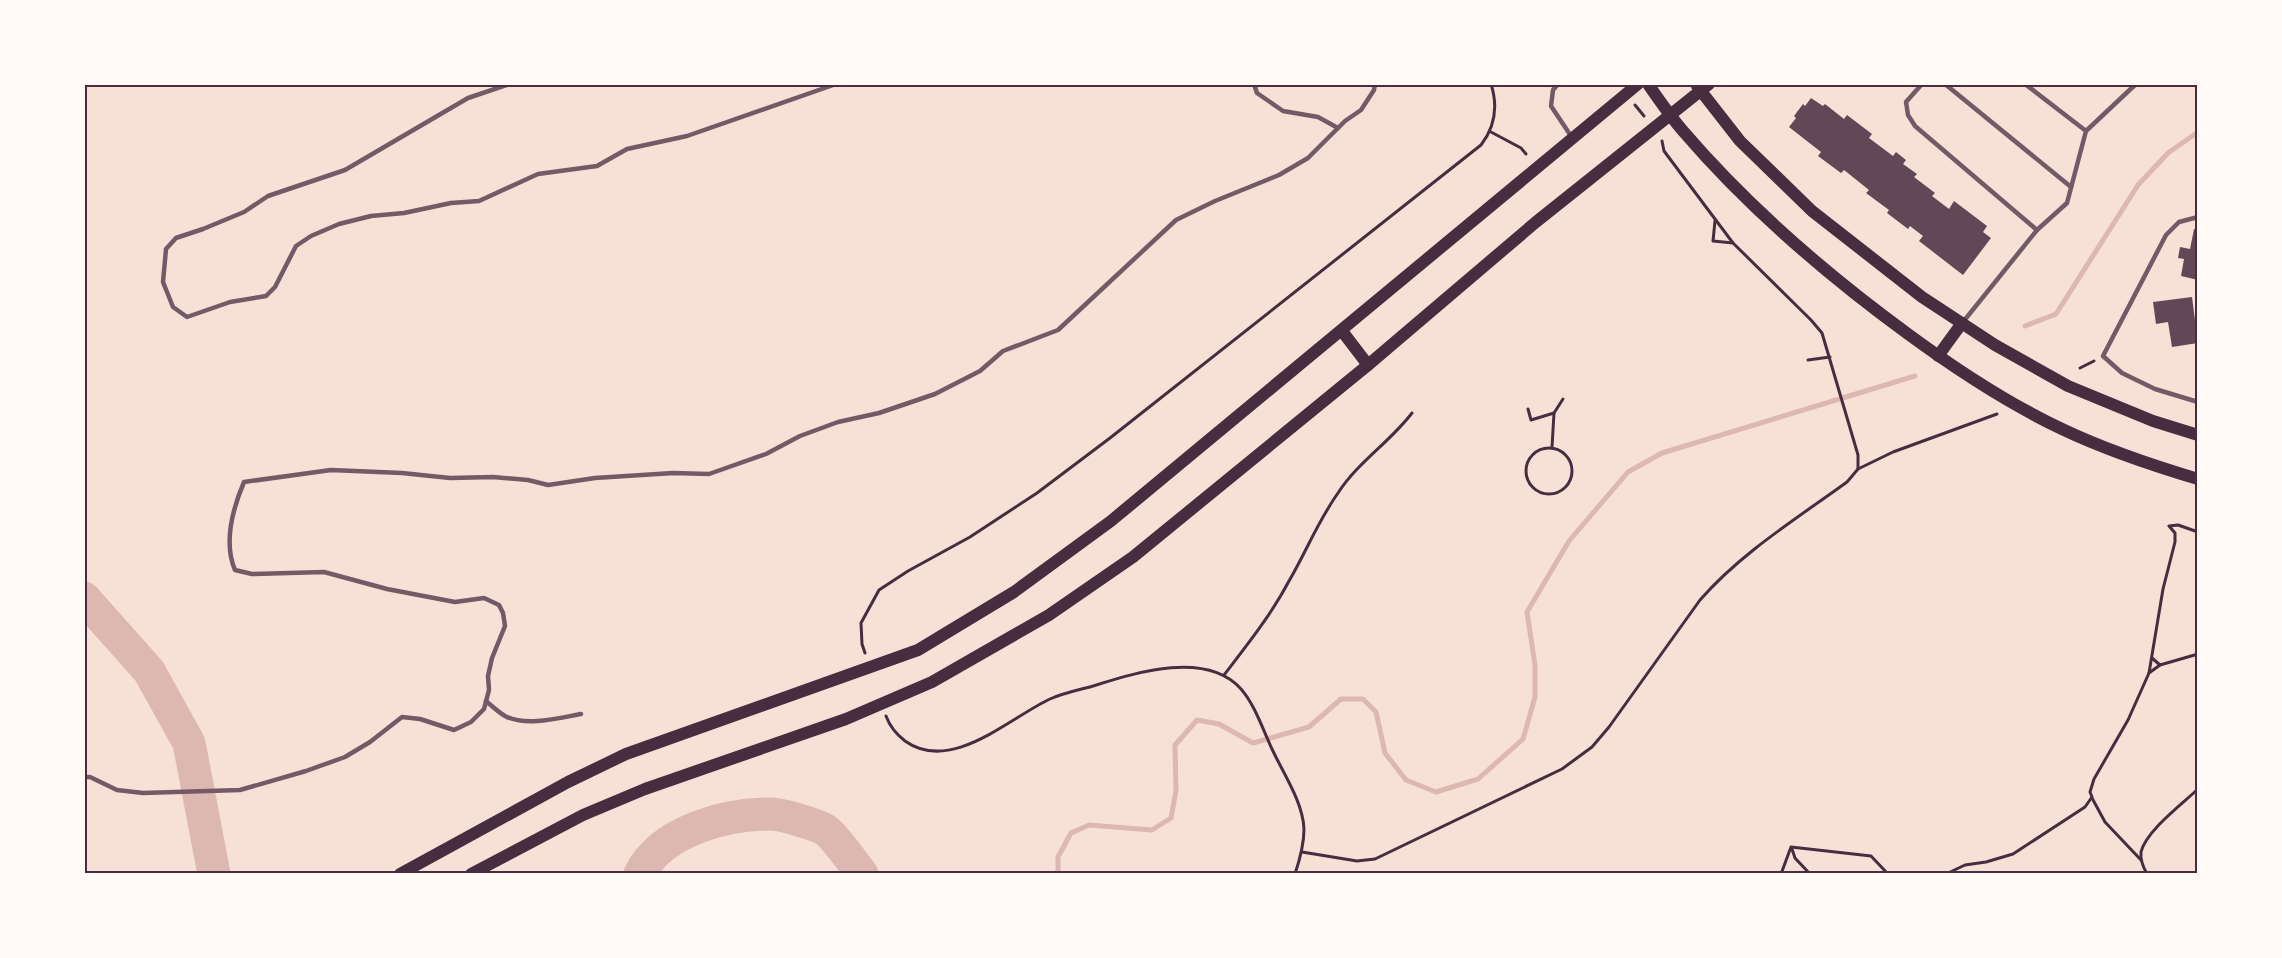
<svg xmlns="http://www.w3.org/2000/svg" width="2282" height="958" font-family="Barlow,sans-serif">
<style>
.lines{fill:none;stroke-linecap:round;stroke-linejoin:round}
.stream{stroke:#dcb8b0;stroke-width:5}
.river{stroke:#dcb8b0;stroke-width:33}
.building{fill:#644757}
.path{stroke:#4a2c40;stroke-width:3}
.service{stroke:#755966;stroke-width:4.5}
.secondary{stroke:#4a2c40;stroke-width:12}
.neatline{fill:none;stroke:#4a2c40;stroke-width:2}
</style>
<rect width="100%" height="100%" fill="#f7e1d7"/>
<g class="lines">
<g class="stream">
<path d="M2025 326 2056 314 2138 185 2168 153 2198 132"/>
<path d="M1058 874V857L1071 833 1089 825 1152 830 1171 818 1176 791 1175 745 1197 720 1219 724 1253 743 1309 727 1341 699H1363L1376 712 1385 753 1406 780 1436 792 1478 779 1523 739 1535 697V665L1527 612 1569 541 1628 472 1662 453 1915 376"/>
</g>
<g class="river">
<path d="M84 598 149 671 189 743 214 874"/>
<path d="M640 874C661 831 725 814 771 814 781 814 814 824 824 829 833 834 854 864 862 874"/>
</g>
</g>
<g class="building">
<path d="M1811 98 1823 106 1825 104 1844 119 1847 115 1872 134 1869 138 1893 156 1896 152 1906 160 1903 164 1917 174 1914 177 1935 193 1932 196 1949 209 1954 201 1987 226 1983 232 1991 238 1963 275 1919 241 1923 236 1910 226 1908 229 1887 213 1889 210 1866 193 1869 190 1844 170 1841 173 1818 156 1821 152 1789 127 1796 118 1794 116 1803 104 1805 106Z"/>
<path d="M2194 229 2198 230V280L2181 276 2184 259 2178 258 2180 247 2190 249Z"/>
<path d="M2192 297 2198 343 2172 347 2168 322 2156 324 2153 302Z"/>
</g>
<g class="lines">
<g class="path">
<path d="M1635 105 1644 116"/>
<path d="M1491 132 1521 148 1526 154"/>
<path d="M1715 221 1713 241 1733 243"/>
<path d="M1808 360 1830 357"/>
<path d="M2080 368 2094 361"/>
<path d="M1528 409 1531 420 1554 413"/>
<path d="M1552 447 1554 413 1563 399"/>
<circle cx="1549" cy="471" r="23"/>
<path d="M1858 469 1893 452 1997 414"/>
<path d="M865 653 862 644 861 623 879 590 908 571 970 537 1037 493 1110 438 1481 145C1495 127 1498 106 1491 84"/>
<path d="M2152 658 2160 665 2198 654"/>
<path d="M2149 673 2160 665"/>
<path d="M1224 675C1247 645 1271 615 1289 581 1306 552 1318 521 1338 493 1358 462 1390 442 1412 413"/>
<path d="M886 716C890 727 896 734 905 741 951 774 1009 718 1050 699 1063 693 1079 690 1093 686 1135 673 1206 650 1241 689 1255 705 1263 730 1272 749 1283 773 1303 802 1304 829 1304 845 1300 859 1295 874"/>
<path d="M2092 798 2105 822 2141 860"/>
<path d="M1792 849 1795 858 1810 874"/>
<path d="M1302 852 1357 861 1375 859 1562 769 1592 747 1609 727 1700 600C1741 553 1796 519 1847 482L1858 469V455L1822 333 1811 320 1733 243 1664 151 1662 141"/>
<path d="M1781 874 1791 847 1871 856 1888 874"/>
<path d="M1946 874 1965 865 1986 862 2013 854 2085 807 2092 797 2090 792 2094 779 2128 720 2149 673 2163 589 2175 542V533L2169 526 2178 525 2198 532"/>
<path d="M2147 874C2143 867 2140 860 2141 852 2146 831 2182 804 2198 789"/>
</g>
<g class="service">
<path d="M510 84 468 98 345 170 268 196 244 212 203 229 176 238 166 249 163 282 173 307 187 317 230 302 266 296 275 287 296 246 311 236 339 224 371 216 404 213 451 203 479 201 538 174 597 166 627 149 687 136 836 84"/>
<path d="M1254 84 1257 93 1283 111 1318 117 1338 128"/>
<path d="M1558 84 1553 90 1551 106 1571 136"/>
<path d="M1922 84 1906 102 1908 115 1915 126 2037 230"/>
<path d="M1945 84 2071 187"/>
<path d="M2086 131 2136 84"/>
<path d="M2198 217 2179 222 2166 235 2103 356 2122 373 2155 389 2198 402"/>
<path d="M1963 322 2037 230 2067 203 2086 131 2025 84"/>
<path d="M486 701C492 706 498 712 505 716 526 727 559 718 581 714"/>
<path d="M84 777H90L117 790 143 793 240 790 306 771 345 757 370 742 402 717 420 719 454 730 471 722 484 709 489 690 488 676 492 658 505 626 503 613 499 605 484 598 455 602 434 598 387 589 324 572 252 574 235 570C223 542 233 508 244 482L331 470 402 473 450 478 493 477 528 480 548 485 595 478 673 473 709 474 766 454 800 436 838 422 879 413 935 394 980 371 1003 351 1058 330 1176 220 1215 201 1279 175 1308 158 1345 121 1361 110 1374 90 1375 84"/>
</g>
<g class="secondary">
<path d="M1648 84C1659 100 1670 116 1683 131 1749 208 1826 274 1908 334 1957 370 2007 403 2062 429 2106 450 2151 465 2198 479"/>
<path d="M1697 86 1740 141 1812 211 1922 297 1995 345 2068 386 2153 421 2198 435"/>
<path d="M1342 331 1368 365"/>
<path d="M1938 356 1962 323"/>
<path d="M400 874 568 782 626 754 918 650 1014 592 1111 521 1638 84"/>
<path d="M471 874 583 815 645 789 846 719 932 682 1049 615 1133 557 1368 365 1536 222 1709 84"/>
</g>
</g>
<rect width="2282" height="958" fill="none" stroke="#fffaf5" stroke-width="171"/>
<rect x="86" y="86" width="2110" height="786" class="neatline"/>
</svg>
